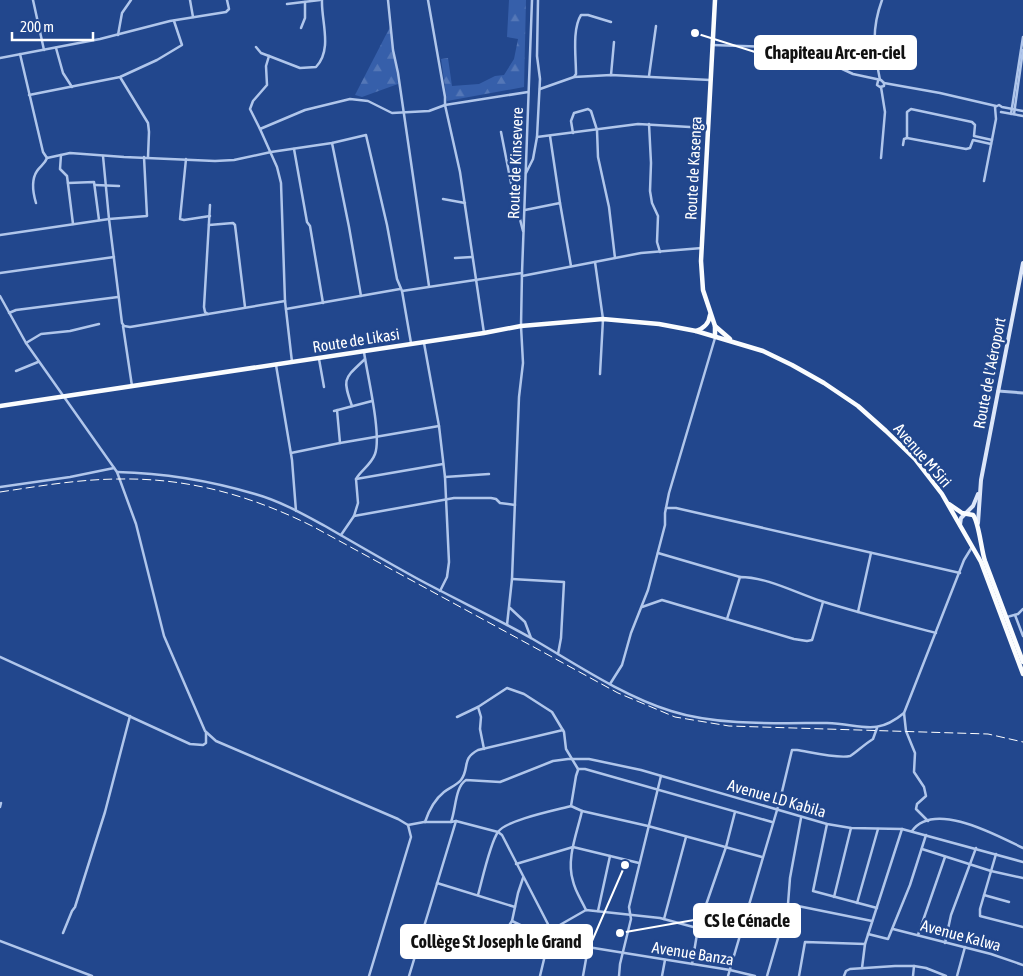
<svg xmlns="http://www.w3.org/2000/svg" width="1023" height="976" font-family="'Asap Condensed',sans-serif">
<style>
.forest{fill:url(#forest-firs)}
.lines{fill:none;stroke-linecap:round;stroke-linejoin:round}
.minor{stroke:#b0c6eb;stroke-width:2.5}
.tertiary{stroke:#b0c6eb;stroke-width:3}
.secondary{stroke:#dce6f9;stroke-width:4}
.trunk{stroke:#fafcfe;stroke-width:4.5}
.rail{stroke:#fff;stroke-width:1;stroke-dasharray:9 4;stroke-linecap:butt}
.labels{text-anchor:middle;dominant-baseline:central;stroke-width:5;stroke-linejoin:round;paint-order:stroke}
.street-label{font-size:16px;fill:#fff;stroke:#22478d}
.leader{fill:none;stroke:#fff;stroke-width:2}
.callout-dot{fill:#fff;stroke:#22478d;stroke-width:2}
.callout{fill:#fff;stroke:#fff;stroke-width:2}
.callout-label{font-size:18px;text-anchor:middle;font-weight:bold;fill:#111}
</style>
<defs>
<pattern id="forest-firs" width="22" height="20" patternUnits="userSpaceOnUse" patternTransform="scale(1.25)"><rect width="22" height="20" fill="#365faa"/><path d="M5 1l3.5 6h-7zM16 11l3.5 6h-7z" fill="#5477b7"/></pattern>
</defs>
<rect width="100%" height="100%" fill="#22478d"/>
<g class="forest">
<path d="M509 0H526L524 87 447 101 441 59 448 58 452 86 479 84 495 76 504 75 514 59 518 39 507 37Z"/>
<path d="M391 25 398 84 362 97 355 95Z"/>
</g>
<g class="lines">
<g class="minor">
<path d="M33 0 44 50"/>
<path d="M190 0 193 17"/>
<path d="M322 0C321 21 333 49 316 67L300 68 269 56 266 66 267 85 253 101 250 109 260 129 305 110 350 99 368 101 392 113 429 111 445 105 528 92"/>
<path d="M388 0 393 50 398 73 429 286"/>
<path d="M428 0 445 97V105L460 172 484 333"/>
<path d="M287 4 320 0"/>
<path d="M301 28 305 18V2"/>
<path d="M118 35 122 13 131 0"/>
<path d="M712 45 797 48 853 74 881 80 884 83 940 93 996 106"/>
<path d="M256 47 261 53 269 56"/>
<path d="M56 48 63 73 72 87"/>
<path d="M20 54 43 152 47 158 70 153 124 157 215 161 234 160 271 152 332 143 366 135 387 225 397 279 402 291 411 343"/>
<path d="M0 58 100 39 170 21 226 12 229 9 227 0"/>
<path d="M611 75 614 42"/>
<path d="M649 76 656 26"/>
<path d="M120 77 148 123 149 132 148 157"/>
<path d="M574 77 611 75 710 80"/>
<path d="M880 80C874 50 871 30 882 0"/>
<path d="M878 81 877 85 880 87 884 86V83"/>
<path d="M540 89 574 77 576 74C576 57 572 29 581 15H588L611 22"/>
<path d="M29 95 120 77 157 60 182 45 174 21"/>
<path d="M1001 112 1023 116"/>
<path d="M1011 114 1023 37"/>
<path d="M1014 114 1023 50"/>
<path d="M649 124 651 163 650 191 652 203 658 216 657 242 660 252"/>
<path d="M260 129 277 167 281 183 285 301 292 362"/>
<path d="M501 132 512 188 523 231"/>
<path d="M573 133 571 121 574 113 588 109 591 111 597 130 598 157 609 207 615 258"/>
<path d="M550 136 560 203"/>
<path d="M537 137 638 124 707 128"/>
<path d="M332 143 349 227 361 296"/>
<path d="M991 144 973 140 970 148 966 149 907 138V112L911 109 972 122 975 125 974 136 992 140"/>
<path d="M903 145 904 139 907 138"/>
<path d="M294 149 307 222 310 226 323 303"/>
<path d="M61 155 60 169 67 176 73 224"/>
<path d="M144 157 147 216 109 219 122 323 124 326 130 327 208 314"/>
<path d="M881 158 885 112 881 87"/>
<path d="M186 159 180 219 184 220 210 216"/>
<path d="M526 173 533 159 537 137 540 79 537 56 538 0"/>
<path d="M984 181 996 119 995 107 999 105 1002 107 1023 111"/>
<path d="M68 183 94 182 99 220"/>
<path d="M95 185 119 186"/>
<path d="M443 199 465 203"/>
<path d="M36 203C33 193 31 180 37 171 40 166 45 164 47 158"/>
<path d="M210 205 204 307 205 312 208 314 285 301"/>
<path d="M525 210 560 203 571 266"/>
<path d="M209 225 233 223 235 225 245 307"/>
<path d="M0 235 109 219 103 156"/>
<path d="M455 258 472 257"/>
<path d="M595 262 603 319 600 374"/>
<path d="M0 273 114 257"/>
<path d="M522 276 641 253 702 248"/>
<path d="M402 291 522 273"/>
<path d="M0 296 26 343 117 472 136 524 164 636 205 731 216 741 398 819 408 825 411 837 369 976"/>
<path d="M286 309 400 289"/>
<path d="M9 313 16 310 118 297"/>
<path d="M123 326 132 386"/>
<path d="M26 343 41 334 70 331 99 324"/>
<path d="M424 343 439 426 445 477 449 562 447 577 440 591"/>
<path d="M319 359 324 387"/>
<path d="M276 365 292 460 296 511"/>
<path d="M16 371 38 362"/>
<path d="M352 406C342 378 344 379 365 359"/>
<path d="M334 411 372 401"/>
<path d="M340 443 439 426"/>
<path d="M291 453 340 443 337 410"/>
<path d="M117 472C163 473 211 481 255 494 280 501 303 514 325 526 356 544 387 562 418 579 455 599 494 617 531 638 576 664 621 695 671 711 718 726 778 723 827 723 861 724 875 737 904 713L964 560 972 547"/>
<path d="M445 477 489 474"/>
<path d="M356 479 443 464"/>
<path d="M0 487 70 477 114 468"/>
<path d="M666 508H676L960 573"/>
<path d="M354 516 454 498H491L496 499 500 503 515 505"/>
<path d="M341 535 354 516 358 503 356 479C361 470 371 465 375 454 382 435 367 374 364 352"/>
<path d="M658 553 740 577"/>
<path d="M512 579 564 582 561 638 558 654"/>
<path d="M642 607 662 600 794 639 807 641 812 640 813 637 823 602"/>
<path d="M510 608 525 622 531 638"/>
<path d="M858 612 871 553"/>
<path d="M1015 615 1023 636"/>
<path d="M1007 617 1018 614 1023 609"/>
<path d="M727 619 740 577C767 577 796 593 821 601 859 613 898 623 936 633"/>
<path d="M507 625 512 579 519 397 523 363 521 326 522 273 532 0"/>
<path d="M0 657 190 744 203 745 206 743V733"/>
<path d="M610 684 622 665 631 633 648 590 665 525V513L669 493 715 338"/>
<path d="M478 707 481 717 480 729 484 749"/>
<path d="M904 713 906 731 915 753 914 772 924 787 926 796 917 804 916 809 928 821"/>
<path d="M457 717 478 707 507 688 524 694 552 712 564 732 566 749 578 769"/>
<path d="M578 769H585L772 822"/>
<path d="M578 770 576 776 571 806 582 811C577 833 566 859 573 881 575 891 582 901 586 910"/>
<path d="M0 807 1 803"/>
<path d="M582 811 648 826 762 857"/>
<path d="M425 822C429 810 434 800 444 792 449 788 457 785 461 780 470 768 461 759 478 750L563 730"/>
<path d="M451 822 456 821 498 832 502 835 551 930 540 976"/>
<path d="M827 824 813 891 877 908"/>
<path d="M408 825 424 822H451C456 809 455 787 466 780L500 782 553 761 568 759H589L641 770 827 824 851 828 902 829 1023 862"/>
<path d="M912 831C934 800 998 836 1023 848"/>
<path d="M922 849 991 871 1023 878"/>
<path d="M996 854 980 909V916L1023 927"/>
<path d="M516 864 573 847 639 863"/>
<path d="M437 883 515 907"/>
<path d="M478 895C482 881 490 843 498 832 506 820 556 810 571 806"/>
<path d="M984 895 1009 902"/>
<path d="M834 897 851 828"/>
<path d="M857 903 878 829"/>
<path d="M788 904 872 921"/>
<path d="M598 911 610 856"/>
<path d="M664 919 686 837"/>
<path d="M512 921 543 936 569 944 730 970 755 976"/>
<path d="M893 929 991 954 1023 965"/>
<path d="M551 930 586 910 660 918 697 928"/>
<path d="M63 933 72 911 75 907 105 812 130 716"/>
<path d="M868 934 888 939 910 885 926 835"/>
<path d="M918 935 945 857"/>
<path d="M0 941 92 976"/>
<path d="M503 942 506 930 512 921 518 893 523 878"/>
<path d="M945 943 951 915 976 848"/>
<path d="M547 949 568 944"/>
<path d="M692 964 698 928 726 847 735 812"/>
<path d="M862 968 865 944 902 829"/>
<path d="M409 976 456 821"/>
<path d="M583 976 588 948"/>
<path d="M619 976 620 964 631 919 629 907 661 776"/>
<path d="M662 976 665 960"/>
<path d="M728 976 780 800 792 750H797C810 752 838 759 850 756 853 755 866 743 873 739L877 728"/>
<path d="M767 976 788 904 790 878 801 818"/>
<path d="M799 976 805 942 865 944"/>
<path d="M844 976 846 971 850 969 895 966H914L926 968 946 976"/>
<path d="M913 976 914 966"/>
<path d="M957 976 965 947"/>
</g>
<path class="tertiary" d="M998 391 1023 393"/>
<g class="secondary">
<path d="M978 523 981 480 1023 263"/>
<path d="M960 525 961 518 973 506 978 494"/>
</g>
<g class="trunk">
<path d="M715 326 730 339"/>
<path d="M696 331C704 328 709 324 710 315"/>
<path d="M715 336V326L703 290 701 261 715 0"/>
<path d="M0 406 484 333 521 326 603 319 659 324 696 331 763 351 792 365 824 383 858 406 886 431 915 459 942 494 981 562 1023 674"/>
<path d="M949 504 962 513 973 515C979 522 981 549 985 561L1023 662"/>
</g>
<path class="rail" d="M0 492C40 486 80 479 121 479 189 478 252 496 312 526L618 693 675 717 729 726 988 734 1023 742"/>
</g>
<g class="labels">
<g class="street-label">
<text transform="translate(515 163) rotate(-88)">Route de Kinsevere</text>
<text transform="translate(693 168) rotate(-87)">Route de Kasenga</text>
<text transform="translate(356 340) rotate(-9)">Route de Likasi</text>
<text transform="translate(989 373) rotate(-79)">Route de l'Aéroport</text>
<text transform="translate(923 455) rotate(49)">Avenue M'Siri</text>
<text transform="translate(777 798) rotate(16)">Avenue LD Kabila</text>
<text transform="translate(961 935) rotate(15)">Avenue Kalwa</text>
<text transform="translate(693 953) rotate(9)">Avenue Banza</text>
</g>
</g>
<path class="leader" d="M695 33L755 52M620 933L694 920M625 865L592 941"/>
<g class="callout-dot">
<circle cx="695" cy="33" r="5"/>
<circle cx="620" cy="933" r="5"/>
<circle cx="625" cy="865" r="5"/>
</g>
<g class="callout">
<rect x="755" y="36" width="161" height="33" rx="5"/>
<rect x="694" y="904" width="106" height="33" rx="5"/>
<rect x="401" y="925" width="191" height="33" rx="5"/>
</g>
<g class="callout-label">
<text x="835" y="59">Chapiteau Arc-en-ciel</text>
<text x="747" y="927">CS le Cénacle</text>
<text x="496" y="948">Collège St Joseph le Grand</text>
</g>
<path d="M12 32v8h81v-8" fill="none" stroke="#ffffff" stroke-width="2.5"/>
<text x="20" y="32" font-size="15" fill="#ffffff" stroke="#22478d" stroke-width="4" paint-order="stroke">200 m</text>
</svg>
